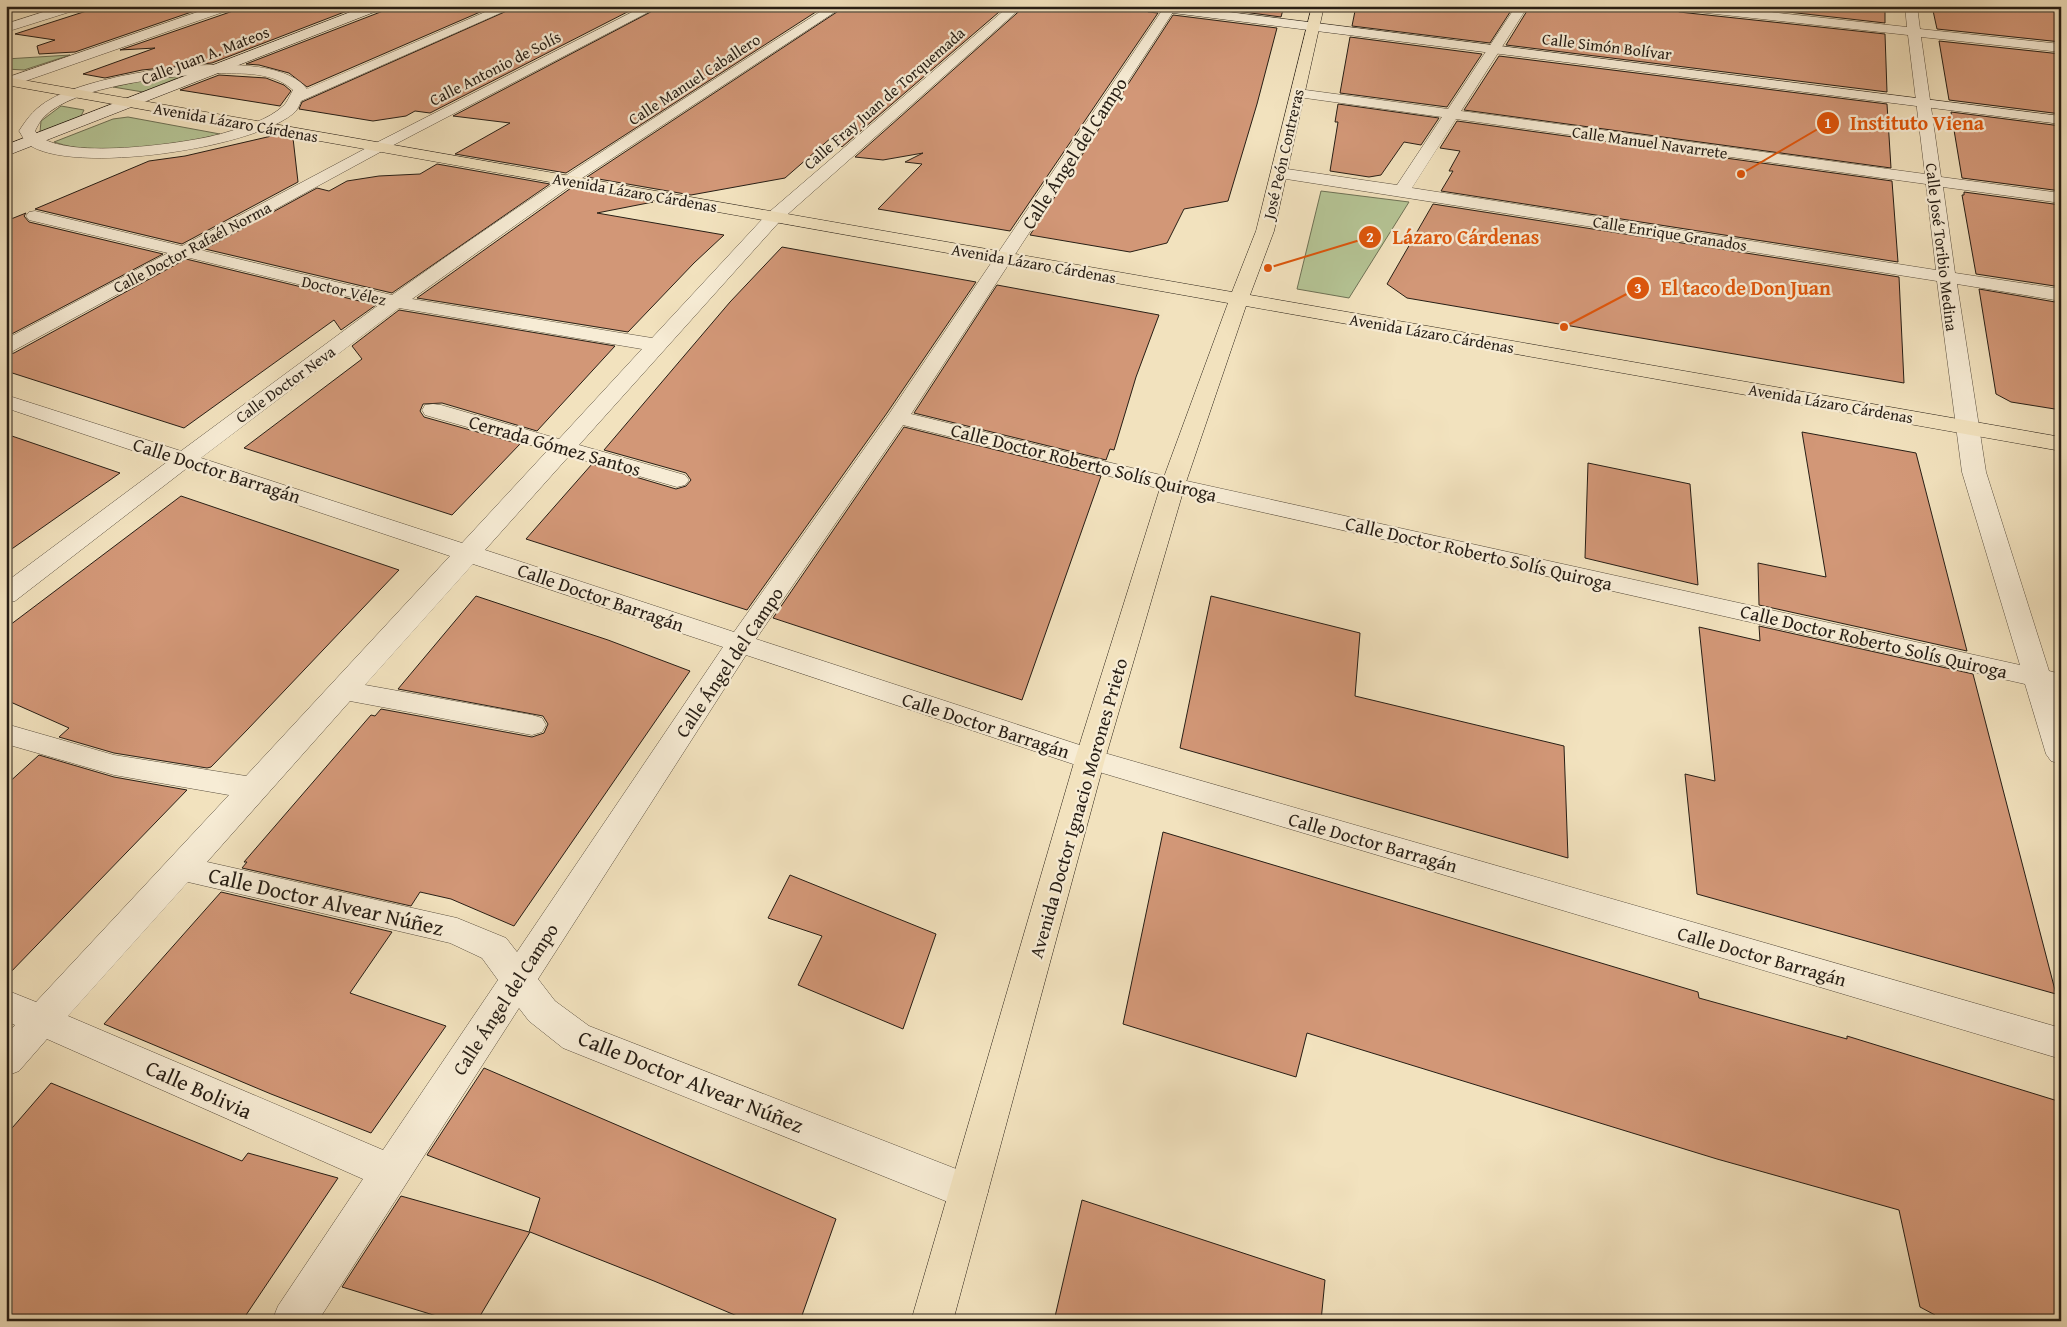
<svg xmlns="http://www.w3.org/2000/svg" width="2067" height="1327" font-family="'Gentium Book Plus',serif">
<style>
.green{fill:#b5c495;stroke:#6e7155}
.building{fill:#d29777;stroke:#271e15}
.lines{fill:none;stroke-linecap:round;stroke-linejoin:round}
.street-casing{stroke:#5a4f3f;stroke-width:1}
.secondary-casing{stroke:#271e15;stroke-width:1}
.primary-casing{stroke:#271e15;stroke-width:1}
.street{fill:#f7ecd5;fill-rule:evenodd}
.secondary{fill:#f7ecd5;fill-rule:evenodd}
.primary{fill:#f2e2be;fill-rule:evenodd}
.labels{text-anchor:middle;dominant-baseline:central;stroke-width:4.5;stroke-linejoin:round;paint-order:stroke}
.far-street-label{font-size:16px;fill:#271e15;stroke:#f7ecd5}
.street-label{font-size:19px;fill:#271e15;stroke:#f7ecd5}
.near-street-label{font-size:22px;fill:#271e15;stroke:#f7ecd5}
.leader{fill:none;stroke:#de560c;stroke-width:2}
.callout-dot{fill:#de560c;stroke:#f7ecd5;stroke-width:2}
.mark-label{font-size:15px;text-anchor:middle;font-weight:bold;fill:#fff}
.callout-label{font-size:20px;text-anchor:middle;font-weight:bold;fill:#de560c;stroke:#f7ecd5;stroke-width:4.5;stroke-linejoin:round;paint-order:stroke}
</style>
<rect width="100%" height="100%" fill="#f2e2be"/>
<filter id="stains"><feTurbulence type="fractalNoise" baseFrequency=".004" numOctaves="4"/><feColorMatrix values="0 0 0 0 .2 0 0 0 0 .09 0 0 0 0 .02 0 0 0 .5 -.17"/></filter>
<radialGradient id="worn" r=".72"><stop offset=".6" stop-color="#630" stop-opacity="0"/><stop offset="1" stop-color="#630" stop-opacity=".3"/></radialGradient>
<g class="green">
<path d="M70 55 24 70 6 69V59Z"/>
<path d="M185 75 143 92 113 87 144 80Z"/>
<path d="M61 106 84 110 81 116 40 132 41 121Z"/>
<path d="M128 117 220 134C171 147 103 159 54 142L113 119Z"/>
<path d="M1321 191 1409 202 1349 298 1297 289Z"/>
</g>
<g class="building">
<path d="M102 6H209L75 52 39 54 37 46 55 40 15 34Z"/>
<path d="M236 6H360L212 63 142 70 105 78 83 74 155 48 120 50 233 11Z"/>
<path d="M386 6H494L307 87 289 73 259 65 246 64 383 11Z"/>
<path d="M518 6H639L430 113 415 111 406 116 373 121 299 109 302 102Z"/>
<path d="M662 6H825L566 173 455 154 510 123 453 116Z"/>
<path d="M846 6H1006L842 147 832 137 785 178 691 195 587 177Z"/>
<path d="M1025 6H1141L1148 12 1158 13 1010 231 878 209 922 164 905 162 923 153 883 160 855 157Z"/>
<path d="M1198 6H1284L1281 17Z"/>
<path d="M1356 6H1514L1490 43 1352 26Z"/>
<path d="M1530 6H1671L1679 12 1885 34 1887 92 1506 45Z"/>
<path d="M1735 6H1885V23Z"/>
<path d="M1932 6H2061V42L1937 29Z"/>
<path d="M1173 15 1277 28 1257 104 1228 201 1184 209 1167 243 1130 252 1030 235Z"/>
<path d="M1350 37 1482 54 1447 107 1340 93Z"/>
<path d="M1939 41 2061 54V114L1949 100Z"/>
<path d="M1499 56 1887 104 1891 168 1464 110Z"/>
<path d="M219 75 266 78 284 85 291 91 280 106 180 90Z"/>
<path d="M1338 104 1439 118 1421 145 1404 142 1381 175 1369 177 1330 171 1338 122H1335Z"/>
<path d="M1951 112 2061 126V191L1962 178Z"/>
<path d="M1457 121 1892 181 1898 262 1441 191 1453 171H1449L1460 151 1440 148Z"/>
<path d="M276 135 293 138 298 182 182 244 35 209 149 161 185 156Z"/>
<path d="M437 164 550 184 392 293 205 249 317 188 329 191 347 181 379 176 420 174Z"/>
<path d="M571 188 653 202 597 213 724 235 694 263 628 332 417 298Z"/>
<path d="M1964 192 2061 205V287L1976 274 1962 195H1964Z"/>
<path d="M1433 204 1899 277 1904 383 1407 298 1387 284Z"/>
<path d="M26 213 24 216 29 222 163 254 6 337V221Z"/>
<path d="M782 247 976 282 887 413 747 610 526 539 592 464 676 489 686 486 691 480 686 473 604 450 730 302Z"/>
<path d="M186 259 376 305 341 330 334 320 184 428 6 371V355L14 353Z"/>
<path d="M997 285 1159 315 1136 377 1114 450 1110 449 1106 460 914 413Z"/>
<path d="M1979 289 2061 303V410L2011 402 1996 394Z"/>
<path d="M399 310 615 346 537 431 442 403 423 404 420 411 424 417 520 444 452 515 244 448 362 359 352 346Z"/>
<path d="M904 427 1101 476 1022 700 773 618Z"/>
<path d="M1802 432 1916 453 1967 651 1759 605 1758 563 1826 577Z"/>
<path d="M6 434 47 448 120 473 6 553Z"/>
<path d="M1588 463 1690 484 1698 585 1585 558Z"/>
<path d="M181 496 399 570 248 729 211 767 207 768 114 753 59 737 69 728 6 700V628Z"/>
<path d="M476 596 608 640 690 671 514 926 451 899 420 892 411 906 242 868 247 862H244L371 715 375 716 381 709 532 737 544 733 548 724 543 716 398 689Z"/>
<path d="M1211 596 1360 633 1355 696 1564 746 1568 858 1180 748Z"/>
<path d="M1759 626 1973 674 2056 994 1697 894 1685 774 1715 781 1699 627 1760 641Z"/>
<path d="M39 755 114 777 187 790 6 977V785Z"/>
<path d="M1163 832 1698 992 1699 998 1847 1039V1036L2061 1102V1321H1935V1315L1920 1307 1899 1210 1717 1159 1307 1033 1296 1077 1123 1024Z"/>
<path d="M790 875 936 934 903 1029 798 985 822 936 768 918Z"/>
<path d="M221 892 392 932 350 993 446 1026 371 1133 271 1094 104 1024Z"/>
<path d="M484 1068 836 1219 800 1321H749L654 1281 530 1232 477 1321H453L342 1287 401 1196 529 1232 540 1198 427 1155Z"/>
<path d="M51 1083 242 1161 248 1153 338 1178 242 1321H6V1135Z"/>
<path d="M1082 1200 1325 1280 1321 1321H1054Z"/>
</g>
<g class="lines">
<defs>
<g id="street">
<path d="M62 6H81L79 9 6 32V24Z"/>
<path d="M215 6H234L232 9 14 85 6 86V78Z"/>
<path d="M499 6H516L301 101C300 104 298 108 296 111 259 148 70 176 28 144 24 141 22 135 19 131 28 117 36 107 51 99 95 73 273 42 307 89ZM217 73C243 74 272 71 293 90 290 95 287 103 283 106 268 120 244 127 224 133 191 143 54 163 35 131 37 127 40 121 43 118 73 85 173 76 217 73Z"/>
<path d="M644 6H660L384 150 200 250 392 295C534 193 682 100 829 6H844L573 184 412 299 652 338 768 213 1009 6H1023L780 221 579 445 685 475 689 480 685 485 677 487 569 456 485 550 734 632 889 414 1165 6H1177L911 414 1173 478 2020 665 1962 472 1937 281 1280 178 1274 176 1272 173 1274 170 1280 168 1397 185 1442 117 1298 97 1293 96 1291 93 1293 90 1298 89 1448 109 1516 6H1528L1461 111 1925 174 1908 35 1679 10 1673 6H1715L1907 27 1905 6H1917L1920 29 2061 44V52L1921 37 1941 177 2061 193V203L1943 187 1955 273 2061 289V301L1957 284 1986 472 2049 671 2061 674V692L2056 691 2061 707V764L2051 761 2046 754 2025 684 1173 492 903 425 756 639 1101 752 2061 1028V1059L1079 766 746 655 538 979 555 1001 589 1026 982 1179 988 1192 982 1205 968 1210 563 1048 529 1021 519 1008 318 1321H272L278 1306 363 1179 47 1039 19 1071 6 1076V1035L15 1025 6 1021V990L36 1002 229 795 114 775 6 744V724L114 755 246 776 450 556 187 468 15 601 6 603V582L167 462 6 408V395L181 451 380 304 186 257 13 351 6 353V339L168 253 29 220 26 216 29 212 35 211 182 246 374 144ZM1456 119 1926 184 1936 270 1412 188ZM399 308 642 349 559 439 441 405 433 404 425 405 422 410 425 415 548 450 462 543 201 458ZM473 564 723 647 517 952 506 938 457 918 207 862 350 701 532 735 542 732 546 725 542 718 532 715 365 685ZM188 882 450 943 482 958 498 980 383 1150 68 1016Z"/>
</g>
<g id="secondary">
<path d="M366 6H384L382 9 6 156V145Z"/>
<path d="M1143 6H1181L2061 116V124L1149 10Z"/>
</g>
<path id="primary" d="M1312 6H1324L1274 231 1250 295 2061 437V451L1246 306 1185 485 1105 759 953 1321H911L1075 759 1161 485 1228 303 6 85V77L1232 292 1256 231Z"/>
</defs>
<use href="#street" class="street-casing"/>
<use href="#secondary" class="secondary-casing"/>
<use href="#primary" class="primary-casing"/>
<use href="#street" class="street"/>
<use href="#secondary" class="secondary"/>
<use href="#primary" class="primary"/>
</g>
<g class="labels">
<g class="far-street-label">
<text transform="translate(1607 46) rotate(7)">Calle Simón Bolívar</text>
<text transform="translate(205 55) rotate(-21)">Calle Juan A. Mateos</text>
<text transform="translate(495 68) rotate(-27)">Calle Antonio de Solís</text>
<text transform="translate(694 79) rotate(-33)">Calle Manuel Caballero</text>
<text transform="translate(884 98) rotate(-41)">Calle Fray Juan de Torquemada</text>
<text transform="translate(236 122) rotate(10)">Avenida Lázaro Cárdenas</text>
<text transform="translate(1650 142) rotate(8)">Calle Manuel Navarrete</text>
<text transform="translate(1283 154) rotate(-77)">José Peón Contreras</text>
<text transform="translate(635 192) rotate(10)">Avenida Lázaro Cárdenas</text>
<text transform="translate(1670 233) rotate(9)">Calle Enrique Granados</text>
<text transform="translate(192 247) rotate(-28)">Calle Doctor Rafaél Norma</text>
<text transform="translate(1942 247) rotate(83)">Calle José Toribio Medina</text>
<text transform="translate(1034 263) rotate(10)">Avenida Lázaro Cárdenas</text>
<text transform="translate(344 290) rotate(13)">Doctor Vélez</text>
<text transform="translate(1432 333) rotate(10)">Avenida Lázaro Cárdenas</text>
<text transform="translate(285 384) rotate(-36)">Calle Doctor Neva</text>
<text transform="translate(1831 403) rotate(10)">Avenida Lázaro Cárdenas</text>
</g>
<g class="street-label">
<text transform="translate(1074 153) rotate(-57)">Calle Ángel del Campo</text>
<text transform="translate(555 445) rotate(16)">Cerrada Gómez Santos</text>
<text transform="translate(1084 462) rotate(14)">Calle Doctor Roberto Solís Quiroga</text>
<text transform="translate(217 470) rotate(18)">Calle Doctor Barragán</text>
<text transform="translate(1479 553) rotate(13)">Calle Doctor Roberto Solís Quiroga</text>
<text transform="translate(601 597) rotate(19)">Calle Doctor Barragán</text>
<text transform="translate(1874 641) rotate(13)">Calle Doctor Roberto Solís Quiroga</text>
<text transform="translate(729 662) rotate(-56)">Calle Ángel del Campo</text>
<text transform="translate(986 725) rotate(18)">Calle Doctor Barragán</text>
<text transform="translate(1078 808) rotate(-74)">Avenida Doctor Ignacio Morones Prieto</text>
<text transform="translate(1373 842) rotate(16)">Calle Doctor Barragán</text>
<text transform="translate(1762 956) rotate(16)">Calle Doctor Barragán</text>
<text transform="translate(505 999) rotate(-57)">Calle Ángel del Campo</text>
</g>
<g class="near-street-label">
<text transform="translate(326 901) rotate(13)">Calle Doctor Alvear Núñez</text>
<text transform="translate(691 1081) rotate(22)">Calle Doctor Alvear Núñez</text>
<text transform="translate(199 1089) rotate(24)">Calle Bolivia</text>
</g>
</g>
<path class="leader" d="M1741 174L1828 123M1268 268L1370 237M1564 327L1638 288"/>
<g class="callout-dot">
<circle cx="1741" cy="174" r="5"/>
<circle cx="1268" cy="268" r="5"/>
<circle cx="1564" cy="327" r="5"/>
<circle cx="1828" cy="123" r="12"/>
<circle cx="1370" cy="237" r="12"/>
<circle cx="1638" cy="288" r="12"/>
</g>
<g class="mark-label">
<text x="1828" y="128">1</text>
<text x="1370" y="242">2</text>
<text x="1638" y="293">3</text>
</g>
<g class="callout-label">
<text x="1917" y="130">Instituto Viena</text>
<text x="1466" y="244">Lázaro Cárdenas</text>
<text x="1746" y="295">El taco de Don Juan</text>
</g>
<rect width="2067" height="1327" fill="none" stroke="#f2e2be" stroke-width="25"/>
<rect x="8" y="8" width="2052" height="1312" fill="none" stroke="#271e15" stroke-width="2.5"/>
<rect x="12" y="12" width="2042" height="1302" fill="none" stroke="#271e15"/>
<rect width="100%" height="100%" filter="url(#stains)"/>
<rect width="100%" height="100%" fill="url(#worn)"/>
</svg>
